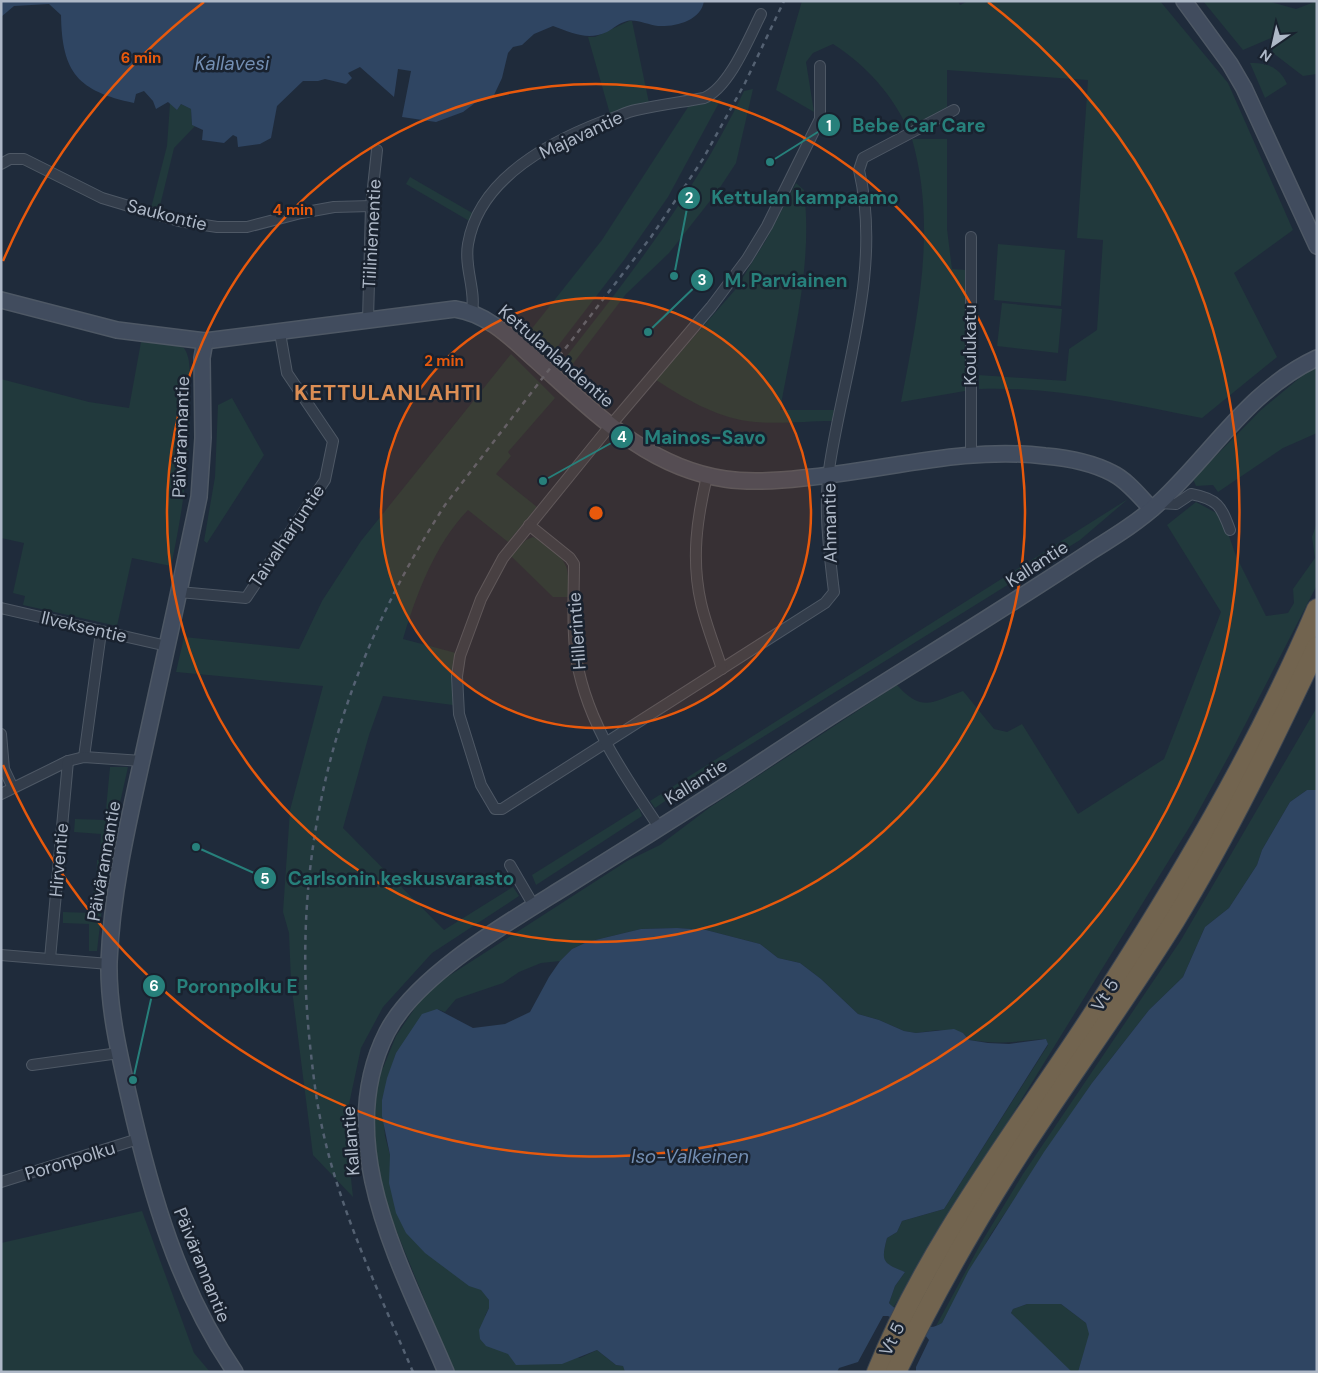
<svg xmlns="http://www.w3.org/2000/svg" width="1318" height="1373" font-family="'DM Sans',sans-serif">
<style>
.green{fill:#21393c}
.water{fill:#2f4562}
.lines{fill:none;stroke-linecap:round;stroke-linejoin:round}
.street-casing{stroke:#4e5865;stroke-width:12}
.secondary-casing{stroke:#4e5865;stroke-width:18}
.highway-casing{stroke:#3b4552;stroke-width:22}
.street{stroke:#333d4b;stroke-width:10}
.secondary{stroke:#414c5e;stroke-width:15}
.highway{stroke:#72644f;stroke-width:20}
.rail{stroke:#546172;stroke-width:2.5;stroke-dasharray:5 5;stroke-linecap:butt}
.ring{fill:none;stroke:#e8590c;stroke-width:2.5}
.labels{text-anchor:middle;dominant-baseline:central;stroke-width:5;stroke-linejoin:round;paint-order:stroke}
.street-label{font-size:18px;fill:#aeb8c7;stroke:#19222f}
.water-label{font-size:19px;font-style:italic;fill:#738eb2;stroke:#19222f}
.district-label{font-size:22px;font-weight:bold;letter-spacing:1px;fill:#dc8e54;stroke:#19222f}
.centre{fill:#e8590c;stroke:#19222f;stroke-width:2.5}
.ring-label{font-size:15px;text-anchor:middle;font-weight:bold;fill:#e8590c;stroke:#19222f;stroke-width:5;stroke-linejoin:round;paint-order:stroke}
.leader{fill:none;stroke:#27807b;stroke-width:2}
.callout-dot{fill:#27807b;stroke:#19222f;stroke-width:2}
.mark-label{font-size:15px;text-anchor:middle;font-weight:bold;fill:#fff}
.callout-label{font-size:19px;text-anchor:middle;font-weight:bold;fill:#27807b;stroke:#19222f;stroke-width:5;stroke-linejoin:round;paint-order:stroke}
</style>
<rect width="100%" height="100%" fill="#1f2b3b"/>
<g class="green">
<path d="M802 1H958L960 5 968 1H1160L1228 83 1293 230 1234 273 1277 357 1202 418C1128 404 1055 386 979 389V375L1066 381 1069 349 1097 330 1103 240 1077 238 1088 80 947 70V107L908 129C892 94 866 65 833 44L813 53 806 62 814 112 776 90Z"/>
<path d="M1203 1H1267L1296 9 1317 1V74L1303 76 1273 53 1271 38 1243 50Z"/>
<path d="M629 21H632L649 103 610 114 588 37H595Z"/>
<path d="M1250 63C1267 62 1280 68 1287 84L1265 98Z"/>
<path d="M753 89 736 163 717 192 669 253 626 294 566 373 559 366C628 278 696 192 744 91Z"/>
<path d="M721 99 668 197 624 260 551 355 526 336 602 240 690 104Z"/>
<path d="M170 103 177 110 181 104 191 109 192 125 195 126 174 148 159 210 151 208 167 146Z"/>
<path d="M912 139H947V229L952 269 966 270 965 391 901 402C918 314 937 227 912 139Z"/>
<path d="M410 177 474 214 471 222 406 184Z"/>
<path d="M796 183 804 190C813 265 793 337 780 410H834L832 421C807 421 771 425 747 421 714 416 684 398 656 380L735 290 766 240Z"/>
<path d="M998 244 1065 250 1061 306 994 300Z"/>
<path d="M1002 303 1062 309 1058 353 997 346Z"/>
<path d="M141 342 177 345 184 348C192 360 189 376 190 390 191 452 184 505 171 566L132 558 117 626 23 605 25 596 13 593 24 543 1 538V379L89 402 129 408Z"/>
<path d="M511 354 555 398 508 452 511 456 496 474 537 507 508 542 468 510C435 544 416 595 403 639L456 653 452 679 453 705 383 696 369 735 343 828 444 930 513 887 519 896 432 953 383 1007 361 1048 345 1123 353 1197 313 1155 291 982 289 933 283 912 290 810 323 686 176 672 184 637 299 649 322 601 361 541Z"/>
<path d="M1317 367V433L1283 448 1218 492 1213 485 1196 486 1193 479 1261 410 1308 371Z"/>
<path d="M232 398 264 455 207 543 204 541 215 477 218 405Z"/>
<path d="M1128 499 1080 540 716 766 655 808 650 801Z"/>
<path d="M1196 502 1222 516 1236 556 1266 616 1288 613 1294 603 1293 589 1315 558 1312 537 1317 522V585L1231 752 1192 823 893 1308 889 1303 895 1286 905 1272C882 1263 881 1262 887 1238L897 1232 902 1221 944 1209 1048 1045 1046 1039C1016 1041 1000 1045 969 1040L963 1033 938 1030 916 1033 904 1031 879 1020 858 1014 821 979 800 963 778 958 760 944 706 930 677 928 641 929 587 942 572 949 560 961 541 963 519 972 503 983 456 999 445 1012 437 1009 396 1053 382 1100 385 1136 390 1155 489 1300V1308L485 1316 580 1358 597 1350 616 1365 623 1366 625 1371 454 1372 376 1181 372 1138 376 1085 396 1036 427 990 627 861 660 845 709 808 897 685C922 713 932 702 963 691L994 729 1007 732 1022 724 1078 814 1164 759 1221 612 1167 525Z"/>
<path d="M533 537C545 541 564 557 567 569 569 578 568 588 568 597H553L511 556 526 540Z"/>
<path d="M1317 707V790H1307L1290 802 1262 850 1257 865 1229 908 1205 927 1183 977 1149 1010 1092 1083 991 1234 942 1323 936 1326 981 1243 1023 1174 1181 940Z"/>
<path d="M110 767H128L108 856 97 951H89V924L63 923V912L93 913 94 887 96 886 97 860H100L101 834 74 832 75 819 105 820Z"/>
<path d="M639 808 642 816 536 885 532 875Z"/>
<path d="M142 1211 194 1353 210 1372H1V1243Z"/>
<path d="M1027 1304H1061L1086 1323 1090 1334 1078 1372H1072L1064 1366 1011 1313 1013 1309Z"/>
</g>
<g class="water">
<path d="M1 1H704C701 21 675 27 658 26 648 25 637 19 627 21 619 23 614 28 607 32 588 41 572 33 553 26L534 34 522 45 513 47 508 53 502 78 494 95 475 103 463 112 436 122 402 117 411 71 398 69 394 97 360 67 348 73 352 78 346 84 325 79 318 81H303L277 106 271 138 260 144 238 147 237 137 233 135 224 143 202 140 203 130 192 125 191 109 181 104 177 110 168 102 156 109 153 101 144 91 136 94 134 103C78 91 62 73 61 15L49 4 14 6 1 17Z"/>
<path d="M1307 790H1317V1372H1078L1089 1334 1086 1323 1061 1304H1027L1013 1309 1011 1313 1072 1372H916V1367L929 1340 925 1335 888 1316H883L858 1362 839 1368 837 1372H625L623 1366 616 1365 597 1350 562 1364 516 1365 508 1354 486 1346 480 1339 479 1330 489 1308V1300L481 1290 469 1286 425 1253 406 1233 396 1213 389 1183 390 1155 382 1116V1100L387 1078 396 1053 422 1014 437 1009 473 1028 505 1024 530 1012 549 977 560 961 572 949 587 942 641 929 677 928 706 930 760 944 778 958 800 963 821 979 858 1014 879 1020 904 1031 916 1033 954 1029 963 1033 969 1040 988 1043 1009 1044 1046 1039 1048 1044 944 1209 902 1221 897 1232 887 1238C881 1261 882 1263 905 1272L895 1286 889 1303C895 1310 921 1325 930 1327 935 1327 938 1325 942 1323L969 1270 1044 1152 1092 1083 1149 1010 1183 977 1205 927 1229 908 1257 865 1262 850 1290 802Z"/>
</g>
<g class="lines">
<defs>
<g id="street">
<path d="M820 66V119L767 226 747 259 711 307 610 426 503 558 481 599 460 656 457 676 459 714 481 785 495 809H502L825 603 834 592C829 550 823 506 830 463 845 367 882 268 859 170L863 158 954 110"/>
<path d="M1 164 10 159H24L102 198 179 221 217 227H247L301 213 334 207 371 206"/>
<path d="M472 312C476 289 464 268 468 244 479 179 549 142 604 121 615 118 626 112 636 110 659 105 682 102 704 98 729 88 749 38 761 14"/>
<path d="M368 320 371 206 377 150"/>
<path d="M971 454V237"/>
<path d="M707 476C697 518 691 559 701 603 706 625 715 647 722 669"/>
<path d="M1159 503 1176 504 1191 494C1218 499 1221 506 1230 530"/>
<path d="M529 525 570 558 574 564C574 593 572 621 575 649 583 717 622 772 659 827"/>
<path d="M179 592 246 598 325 480 333 441 287 373 280 333"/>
<path d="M1 608 167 646"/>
<path d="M1 734 4 769 13 788"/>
<path d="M84 757 101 632"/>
<path d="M1 794 68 761 84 757 142 761"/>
<path d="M510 865 534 906"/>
<path d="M1 955 109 964"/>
<path d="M50 959 68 761"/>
<path d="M32 1065 119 1053"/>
<path d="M1 1182 138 1139"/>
</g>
<g id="secondary">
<path d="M1184 1 1230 64 1244 88 1317 246"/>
<path d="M1 300 117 330 205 341 455 309C489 314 513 340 538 362 594 412 648 468 725 479 751 483 777 481 803 478 884 471 963 446 1045 456 1068 458 1091 462 1112 473 1127 480 1140 497 1152 509"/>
<path d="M205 341 202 358 203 438 199 497C182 579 164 660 146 742 130 815 112 887 109 962 108 1007 119 1053 129 1097 151 1194 178 1289 235 1372"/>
<path d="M446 1372C403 1269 330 1144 387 1032 417 974 512 920 568 885 613 857 658 829 703 800 746 773 788 744 830 717 918 661 1007 607 1093 550 1117 535 1141 520 1161 501 1213 452 1250 389 1317 358"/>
</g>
<g id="highway">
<path d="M877 1372C929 1243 1017 1131 1092 1016 1176 886 1256 752 1317 609"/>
<path d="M896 1372C932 1297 973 1225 1018 1155 1069 1076 1125 1001 1175 920 1228 833 1273 740 1317 647"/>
</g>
</defs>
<use href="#street" class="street-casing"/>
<use href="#secondary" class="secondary-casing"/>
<use href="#highway" class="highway-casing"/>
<use href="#street" class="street"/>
<use href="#secondary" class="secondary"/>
<use href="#highway" class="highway"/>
<path class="rail" d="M413 1372C379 1292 340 1212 322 1127 316 1100 313 1072 310 1045 289 849 338 670 445 505L651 237 703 159 745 83 784 1"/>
</g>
<circle cx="596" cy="513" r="215" fill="#e8590c" fill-opacity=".12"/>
<g class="ring">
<circle cx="596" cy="513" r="215"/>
<circle cx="596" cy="513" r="429"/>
<path d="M3 261A644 644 0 0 1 204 2M988 2A644 644 0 1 1 3 765"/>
</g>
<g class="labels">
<g class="street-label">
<text transform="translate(581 135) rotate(-25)">Majavantie</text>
<text transform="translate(167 215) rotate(14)">Saukontie</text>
<text transform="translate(372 234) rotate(-87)">Tiiliniementie</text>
<text transform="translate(970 345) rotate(-90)">Koulukatu</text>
<text transform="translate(556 356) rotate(41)">Kettulanlahdentie</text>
<text transform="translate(181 437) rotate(-88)">Päivärannantie</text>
<text transform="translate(830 523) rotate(-91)">Ahmantie</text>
<text transform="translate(287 536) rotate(-56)">Taivalharjuntie</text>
<text transform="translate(1037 564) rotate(-33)">Kallantie</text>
<text transform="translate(84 627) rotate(13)">Ilveksentie</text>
<text transform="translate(577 631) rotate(-94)">Hillerintie</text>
<text transform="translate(696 782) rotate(-32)">Kallantie</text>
<text transform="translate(59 860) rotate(-85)">Hirventie</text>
<text transform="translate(104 861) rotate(-80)">Päivärannantie</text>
<text transform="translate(1105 995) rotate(-57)">Vt 5</text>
<text transform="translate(351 1141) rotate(-94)">Kallantie</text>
<text transform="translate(70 1161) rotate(-17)">Poronpolku</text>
<text transform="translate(202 1265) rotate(68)">Päivärannantie</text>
<text transform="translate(892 1339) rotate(-64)">Vt 5</text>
</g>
<g class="water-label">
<text x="232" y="63">Kallavesi</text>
<text x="690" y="1156">Iso-Valkeinen</text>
</g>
<g class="district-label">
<text x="388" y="392">KETTULANLAHTI</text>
</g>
</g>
<circle cx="596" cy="513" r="8" class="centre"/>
<g class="ring-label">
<text x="141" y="63">6 min</text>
<text x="293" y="215">4 min</text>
<text x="444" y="366">2 min</text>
</g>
<path class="leader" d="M770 162L829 125M674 276L689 198M648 332L702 280M543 481L622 437M196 847L265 878M133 1080L154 986"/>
<g class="callout-dot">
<circle cx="770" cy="162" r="5"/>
<circle cx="674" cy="276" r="5"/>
<circle cx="648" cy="332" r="5"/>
<circle cx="543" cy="481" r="5"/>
<circle cx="196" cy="847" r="5"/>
<circle cx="133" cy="1080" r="5"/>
<circle cx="829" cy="125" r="12"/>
<circle cx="689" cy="198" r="12"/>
<circle cx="702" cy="280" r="12"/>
<circle cx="622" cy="437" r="12"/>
<circle cx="265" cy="878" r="12"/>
<circle cx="154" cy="986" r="12"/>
</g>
<g class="mark-label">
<text x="829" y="131">1</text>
<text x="689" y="203">2</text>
<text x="702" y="285">3</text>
<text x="622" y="442">4</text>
<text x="265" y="884">5</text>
<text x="154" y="991">6</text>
</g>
<g class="callout-label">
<text x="919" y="132">Bebe Car Care</text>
<text x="805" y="204">Kettulan kampaamo</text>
<text x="786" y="287">M. Parviainen</text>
<text x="705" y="444">Mainos-Savo</text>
<text x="401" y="885">Carlsonin keskusvarasto</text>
<text x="237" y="993">Poronpolku E</text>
</g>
<rect width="1318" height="1373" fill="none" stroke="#aeb8c7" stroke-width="5"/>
<g transform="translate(1273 45) rotate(214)" stroke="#19222f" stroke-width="4" paint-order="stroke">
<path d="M0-4L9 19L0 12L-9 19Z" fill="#aeb8c7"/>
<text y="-8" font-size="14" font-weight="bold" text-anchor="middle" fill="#aeb8c7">N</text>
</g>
</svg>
